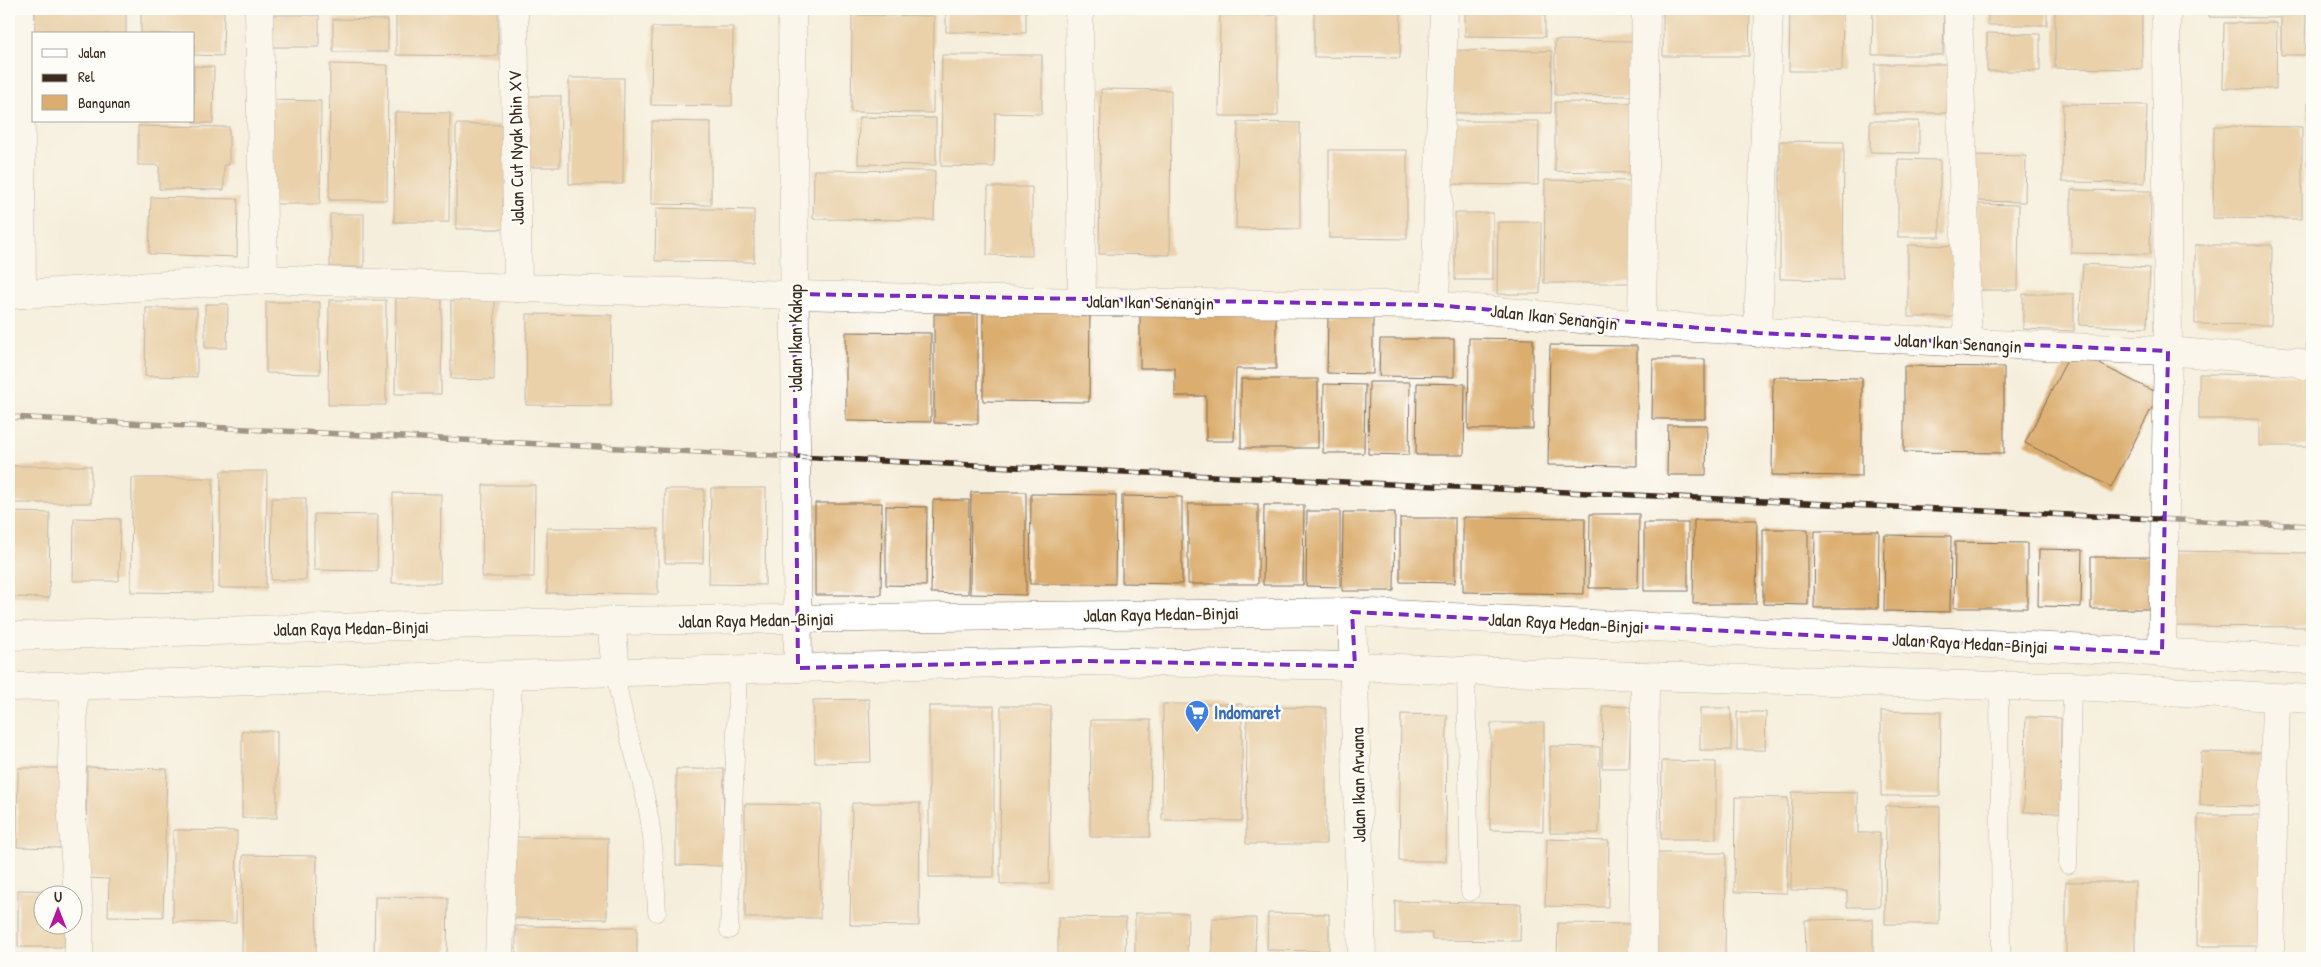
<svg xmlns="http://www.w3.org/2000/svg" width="2321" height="967" font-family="'Patrick Hand',sans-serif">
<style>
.building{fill:#dbad6e}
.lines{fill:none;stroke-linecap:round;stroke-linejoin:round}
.service-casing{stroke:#7c6f60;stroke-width:19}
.minor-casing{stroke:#7c6f60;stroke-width:29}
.tertiary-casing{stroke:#7c6f60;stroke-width:29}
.primary-casing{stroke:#7c6f60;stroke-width:29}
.service{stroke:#fff;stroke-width:18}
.minor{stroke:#fff;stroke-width:28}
.tertiary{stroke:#fff;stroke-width:28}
.primary{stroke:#fff;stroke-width:28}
.rail-casing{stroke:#3b2a1e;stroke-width:5.5}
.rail{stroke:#fdfcf7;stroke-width:4;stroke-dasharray:11;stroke-linecap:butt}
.marked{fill:none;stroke:#7b2cbf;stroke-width:4;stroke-dasharray:10 6;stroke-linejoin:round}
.labels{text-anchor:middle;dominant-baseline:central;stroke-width:5;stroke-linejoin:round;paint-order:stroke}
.street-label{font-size:18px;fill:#3b2a1e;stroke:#fdfcf7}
.shop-label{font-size:18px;font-weight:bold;fill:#366cbe;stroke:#fdfcf7;text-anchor:start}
</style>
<rect width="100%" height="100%" fill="#fdfcf7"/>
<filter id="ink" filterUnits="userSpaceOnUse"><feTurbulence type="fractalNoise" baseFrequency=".02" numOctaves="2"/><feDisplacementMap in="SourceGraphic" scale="10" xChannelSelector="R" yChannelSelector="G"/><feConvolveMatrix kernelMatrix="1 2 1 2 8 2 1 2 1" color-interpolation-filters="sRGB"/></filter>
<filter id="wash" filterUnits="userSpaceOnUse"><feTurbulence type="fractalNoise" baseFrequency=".0096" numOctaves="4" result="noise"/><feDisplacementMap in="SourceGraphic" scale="20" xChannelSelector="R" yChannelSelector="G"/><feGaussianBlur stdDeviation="1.12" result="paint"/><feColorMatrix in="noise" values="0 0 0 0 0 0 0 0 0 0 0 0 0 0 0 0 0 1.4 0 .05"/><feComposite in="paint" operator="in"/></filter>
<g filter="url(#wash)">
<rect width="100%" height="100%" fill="#f6eedc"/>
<g id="blocks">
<g class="building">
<path d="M35 9H126V34H34Z"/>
<path d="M141 9H224L223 56 194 55V34H141Z"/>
<path d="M396 9H498V56L396 55Z"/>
<path d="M680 9H743V11L680 10Z"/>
<path d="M946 9H1026V33L946 32Z"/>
<path d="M1314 9H1401L1400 58 1314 57Z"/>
<path d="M1465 9H1545V37L1465 36Z"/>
<path d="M1663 9H1750L1749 56H1663Z"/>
<path d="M1790 9H1843L1842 71H1789Z"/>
<path d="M1873 9H1944L1943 55H1872Z"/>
<rect x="1988" y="9" width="59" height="16"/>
<path d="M2055 9H2142V69L2055 68Z"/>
<path d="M2209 9H2306L2305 55H2281V18L2209 17Z"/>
<rect x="272" y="15" width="47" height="32"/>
<path d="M852 15 934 16 933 113 851 112Z"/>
<path d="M1220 15H1278V116H1219Z"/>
<path d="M333 19 388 20V52H333Z"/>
<path d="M2224 23H2277L2276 89 2223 88Z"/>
<path d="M652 27H733L732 106 651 105Z"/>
<path d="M1987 33 2040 34V71H1987Z"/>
<path d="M1555 40 1637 41V96L1555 95Z"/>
<path d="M1448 50 1552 51 1551 113H1448Z"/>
<path d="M942 55H1042V114L995 113 994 167 941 166Z"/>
<path d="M330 64 388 65 387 200H329Z"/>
<path d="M1875 64H1948V113H1874Z"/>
<path d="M194 66 214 67 213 123H194Z"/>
<path d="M569 78H624L623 184H569Z"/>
<path d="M1101 89 1171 90 1170 255 1099 254Z"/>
<path d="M524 96H561L560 167H524Z"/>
<path d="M266 100 321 101 320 204H266Z"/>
<path d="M1555 102 1637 103 1635 173 1555 171Z"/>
<path d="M2308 103H2312V167H2307Z"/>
<path d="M2063 104 2147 105 2145 183 2062 182Z"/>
<path d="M395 112 450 113 449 222H394Z"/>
<path d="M859 117 936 118V165L858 164Z"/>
<path d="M652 121 711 122V205L651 204Z"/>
<path d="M1448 121H1539L1538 185 1448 184Z"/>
<path d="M1870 121H1919V153L1870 152Z"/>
<path d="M1238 122 1300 123V229L1236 228Z"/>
<path d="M456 124 511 125 510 229H456Z"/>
<path d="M138 126 229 127V165H224V190L159 189V165H138Z"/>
<path d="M2214 126 2302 127V219L2213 218Z"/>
<path d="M1780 141 1844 142 1843 280 1780 279Z"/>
<path d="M1329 150H1407V239L1329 238Z"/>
<path d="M1972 155 2026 156 2025 202 1971 201Z"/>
<path d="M1898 159 1940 160V237H1898Z"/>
<path d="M814 170 935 171 934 220 813 219Z"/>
<path d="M1545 180 1631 181V283H1544Z"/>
<path d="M988 187H1032V256L987 255Z"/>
<path d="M2071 190 2151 191 2150 254 2071 253Z"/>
<path d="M151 197 238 199 237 257 149 254Z"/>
<path d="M1976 204 2019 205 2018 290H1976Z"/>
<path d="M656 208 754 210V262L655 261Z"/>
<rect x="1455" y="213" width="38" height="67"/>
<rect x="330" y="214" width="34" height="53"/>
<path d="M1498 222H1541L1540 294H1497Z"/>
<path d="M1908 245 1954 246V317H1908Z"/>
<path d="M2195 245H2272L2271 325 2195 324Z"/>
<path d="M2083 264 2150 268 2147 328 2079 325Z"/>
<path d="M2311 286H2312V363L2305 362Z"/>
<path d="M2023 294H2074V331L2023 329Z"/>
<path d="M396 298 442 299 441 394H395Z"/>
<path d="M329 300H386V405H328Z"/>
<path d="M451 300H495L494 380 451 379Z"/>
<path d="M266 302H320V374L266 373Z"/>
<path d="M205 304H228L227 348H205Z"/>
<path d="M146 308H197V377L145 376Z"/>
<path d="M983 310H1090L1089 402 983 401Z"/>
<path d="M1140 312 1276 313V369H1236L1234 441H1206V396H1175V368H1140Z"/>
<path d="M527 314 612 315 611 406 526 405Z"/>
<path d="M934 314H978V424L934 423Z"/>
<path d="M1328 315H1373V374L1327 373Z"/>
<path d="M846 332 931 333V422L846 421Z"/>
<path d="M1469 338 1533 339V429H1468Z"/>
<path d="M1380 339H1454V377L1379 376Z"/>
<path d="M1550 345 1637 346V466L1548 465Z"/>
<path d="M2072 350 2159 394 2111 487 2025 443Z"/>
<path d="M1653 359H1705V419H1652Z"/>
<path d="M1904 366 2004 367V453L1904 452Z"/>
<path d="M2199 374 2309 375V446H2259V419H2199Z"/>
<path d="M1773 377 1862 378V476L1772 475Z"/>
<rect x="1241" y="379" width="77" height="69"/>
<path d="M1369 382H1410L1409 455 1368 454Z"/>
<path d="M1417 383 1465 384 1464 455H1416Z"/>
<path d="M1324 384 1365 385 1364 453H1323Z"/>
<path d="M1668 425H1707L1706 475H1667Z"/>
<rect x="12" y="466" width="79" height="37"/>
<path d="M221 471H267L266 588H219Z"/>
<path d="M132 478H213L212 593 131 592Z"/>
<path d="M483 485H535L534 577H482Z"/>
<path d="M711 488H766L765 585 709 584Z"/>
<path d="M665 489H704L703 563H665Z"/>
<path d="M971 492H1026V595L970 594Z"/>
<path d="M393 493 441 494 440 583H392Z"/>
<path d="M1031 494 1116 495 1115 584H1030Z"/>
<path d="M1122 496 1182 497V584L1122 583Z"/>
<path d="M272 498H306V580H271Z"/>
<path d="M933 500H969L968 594 931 593Z"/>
<path d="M815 503H882L881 595H815Z"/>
<rect x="1188" y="504" width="70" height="80"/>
<path d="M1264 505H1304L1303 585H1263Z"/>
<path d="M886 506 927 507 926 586 886 585Z"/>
<path d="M1307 511H1340V587L1306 586Z"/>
<path d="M9 512 50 513 49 598 9 597Z"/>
<path d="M1343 512H1395L1394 591H1342Z"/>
<path d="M314 514 378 515 377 571 314 570Z"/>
<path d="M1590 514H1639L1638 588H1589Z"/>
<path d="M1463 517 1585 518 1584 594 1463 592Z"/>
<path d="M74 518 120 519 119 581H73Z"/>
<path d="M1400 518H1455V583L1400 582Z"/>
<path d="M1694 520H1757L1756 604H1693Z"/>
<rect x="1644" y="523" width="44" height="68"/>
<path d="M547 528 658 529V594L547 593Z"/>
<path d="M1763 529H1808V605L1763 604Z"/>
<path d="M1815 531H1879L1878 608H1814Z"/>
<path d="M1885 535 1951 536 1950 612 1884 611Z"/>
<path d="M1955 542 2027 543V608H1954Z"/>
<path d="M2039 549 2082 550 2081 607 2038 606Z"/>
<path d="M2173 551 2312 553V627L2172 626Z"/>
<path d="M2091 557H2155L2154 609H2091Z"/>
<path d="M869 699 871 762 815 763 813 700Z"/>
<path d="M1163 704H1242V821L1162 820Z"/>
<rect x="929" y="706" width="65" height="171"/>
<path d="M1001 706H1051L1049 884H1000Z"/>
<path d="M1603 706 1631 707 1629 768H1602Z"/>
<path d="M1247 707 1326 708V844H1246Z"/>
<rect x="1700" y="708" width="31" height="42"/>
<path d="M1881 711 1941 712 1940 796H1881Z"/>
<path d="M1737 712H1766L1765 750H1737Z"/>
<path d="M1401 714 1447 715 1446 861H1399Z"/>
<path d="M2026 717 2061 718 2060 813 2024 812Z"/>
<path d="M1091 720H1151L1150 837H1090Z"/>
<path d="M1491 723H1544L1543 831 1490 830Z"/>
<rect x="242" y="731" width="35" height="87"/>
<path d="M1550 746 1600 747 1599 833H1550Z"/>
<path d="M2201 752 2261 753V806L2200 805Z"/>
<path d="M1662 761 1716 762V839H1661Z"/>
<path d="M87 767 167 769 163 917 108 916 109 879 86 878Z"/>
<path d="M18 768H61L60 848 17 847Z"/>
<path d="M676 769H724L723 866 676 865Z"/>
<path d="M1792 792 1858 793V833H1880V907H1847V891L1791 890Z"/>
<path d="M1735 797 1788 798 1787 893 1734 892Z"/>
<path d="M852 803H920L919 926 850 925Z"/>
<path d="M745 804 821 805 820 918H745Z"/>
<path d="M1886 806 1940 807 1939 924H1885Z"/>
<path d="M2198 815H2260V946H2197Z"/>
<path d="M173 830 237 831 236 923 173 922Z"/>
<path d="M512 837 608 838 607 919 512 918Z"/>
<path d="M1547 839 1609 841 1608 907 1545 906Z"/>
<path d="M1656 853H1726L1725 958H1656Z"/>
<path d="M243 855 317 856 316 958H242Z"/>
<rect x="2066" y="882" width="69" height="76"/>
<path d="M18 890 65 891V894H42V924H65V947H18Z"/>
<path d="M375 897 448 898 447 958H374Z"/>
<path d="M1395 901 1521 904 1520 941 1432 940V933H1395Z"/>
<path d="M1135 913H1188L1187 958H1135Z"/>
<path d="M1268 913 1329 914V951L1267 950Z"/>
<path d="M1058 917 1126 918 1125 958H1058Z"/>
<path d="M1212 918H1256L1255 958H1212Z"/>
<path d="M1873 919V958H1806L1805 920Z"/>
<path d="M1558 923 1632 924 1631 958H1557Z"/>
<path d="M516 926 637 927V958H516Z"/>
<rect x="665" y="956" width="80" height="2"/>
</g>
</g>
</g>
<g filter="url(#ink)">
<use href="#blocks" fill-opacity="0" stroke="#7c6f60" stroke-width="1"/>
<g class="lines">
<defs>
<g id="service">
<path d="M616 671C620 716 637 757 646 801 654 837 655 875 657 912"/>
<path d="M1466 671 1470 892"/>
<path d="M1999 686 2001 958"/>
<path d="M2068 865 2072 686"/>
<path d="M729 930 738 669"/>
</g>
<g id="minor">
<path d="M20 9 22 294"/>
<path d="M259 9 264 279"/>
<path d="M514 9 518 288"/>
<path d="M1079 9 1082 302"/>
<path d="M1958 9 1968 343"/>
<path d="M9 295 264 279 518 288 1082 302 1435 305 1642 325 1968 343 2168 351 2295 362 2312 367"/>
<path d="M1435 305 1444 9"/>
<path d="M1642 325 1646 9"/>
<path d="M1758 333 1769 9"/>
<path d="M1352 612 1362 958"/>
<path d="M2162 653 2168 351 2166 9"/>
<path d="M74 685 71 804 79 910V958"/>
<path d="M499 958 508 677"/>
<path d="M1643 958 1645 677"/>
<path d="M2270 958 2276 698"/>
</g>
<path id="tertiary" d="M792 9 798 668"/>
<g id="primary">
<path d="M611 621 616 671"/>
<path d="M9 636 611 621 1352 612 2312 660"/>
<path d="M9 687 1083 661 1355 666 1466 671 1999 686H2072L2312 699"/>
</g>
</defs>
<use href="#service" class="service-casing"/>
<use href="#minor" class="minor-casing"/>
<use href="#tertiary" class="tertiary-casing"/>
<use href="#primary" class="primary-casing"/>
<use href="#service" class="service"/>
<use href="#minor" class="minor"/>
<use href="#tertiary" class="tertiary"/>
<use href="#primary" class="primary"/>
<defs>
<path id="rail" d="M9 417 796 457 2312 526"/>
</defs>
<use href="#rail" class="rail-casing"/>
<use href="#rail" class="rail"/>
</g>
</g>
<path d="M0 0H2321V967H0ZM794 294 1435 305 1758 333 2168 351 2162 653 1352 612 1355 666 1083 661 798 668Z" fill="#f6eedc" fill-opacity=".55" fill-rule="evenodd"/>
<path class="marked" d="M794 294 1435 305 1758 333 2168 351 2162 653 1352 612 1355 666 1083 661 798 668Z"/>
<defs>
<symbol id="supermarket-pin" viewBox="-11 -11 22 30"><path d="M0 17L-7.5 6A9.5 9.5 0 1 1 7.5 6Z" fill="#3f7fe0" stroke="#fdfcf7"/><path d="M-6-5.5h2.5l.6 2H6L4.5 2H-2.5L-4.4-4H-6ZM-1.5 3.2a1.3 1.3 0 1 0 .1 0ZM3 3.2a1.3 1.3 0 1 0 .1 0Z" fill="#fff"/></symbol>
</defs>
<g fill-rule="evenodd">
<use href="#supermarket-pin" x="1183" y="698" width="28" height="38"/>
</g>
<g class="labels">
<g class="street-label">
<text transform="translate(516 148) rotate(-91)">Jalan Cut Nyak Dhin XV</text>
<text transform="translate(1150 302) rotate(1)">Jalan Ikan Senangin</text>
<text transform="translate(1554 317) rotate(6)">Jalan Ikan Senangin</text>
<text transform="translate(795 338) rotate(-90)">Jalan Ikan Kakap</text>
<text transform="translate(1958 343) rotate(3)">Jalan Ikan Senangin</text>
<text transform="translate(1161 614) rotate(-1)">Jalan Raya Medan-Binjai</text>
<text transform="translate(756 620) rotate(-1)">Jalan Raya Medan-Binjai</text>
<text transform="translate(1566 623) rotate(3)">Jalan Raya Medan-Binjai</text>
<text transform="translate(351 628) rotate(-1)">Jalan Raya Medan-Binjai</text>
<text transform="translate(1970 643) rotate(3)">Jalan Raya Medan-Binjai</text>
<text transform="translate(1358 785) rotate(-91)">Jalan Ikan Arwana</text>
</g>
<g class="shop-label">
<text x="1214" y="712">Indomaret</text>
</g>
</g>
<rect width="2321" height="967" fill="none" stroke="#fdfcf7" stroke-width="30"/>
<rect x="32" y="32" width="162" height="90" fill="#fdfcf7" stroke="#afa8a0"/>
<rect x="42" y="49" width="25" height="8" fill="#ffffff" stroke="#afa8a0"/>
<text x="78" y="58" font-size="15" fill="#3b2a1e">Jalan</text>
<rect x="42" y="74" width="25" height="8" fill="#3b2a1e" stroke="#afa8a0"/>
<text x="78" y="82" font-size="15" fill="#3b2a1e">Rel</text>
<rect x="42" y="95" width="25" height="15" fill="#dbad6e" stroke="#afa8a0"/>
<text x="78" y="108" font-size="15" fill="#3b2a1e">Bangunan</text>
<g transform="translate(58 910)"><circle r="24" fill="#fdfcf7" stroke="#afa8a0"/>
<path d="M0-4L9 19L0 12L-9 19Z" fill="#b5179e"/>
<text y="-8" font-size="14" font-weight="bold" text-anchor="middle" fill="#3b2a1e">U</text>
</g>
</svg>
